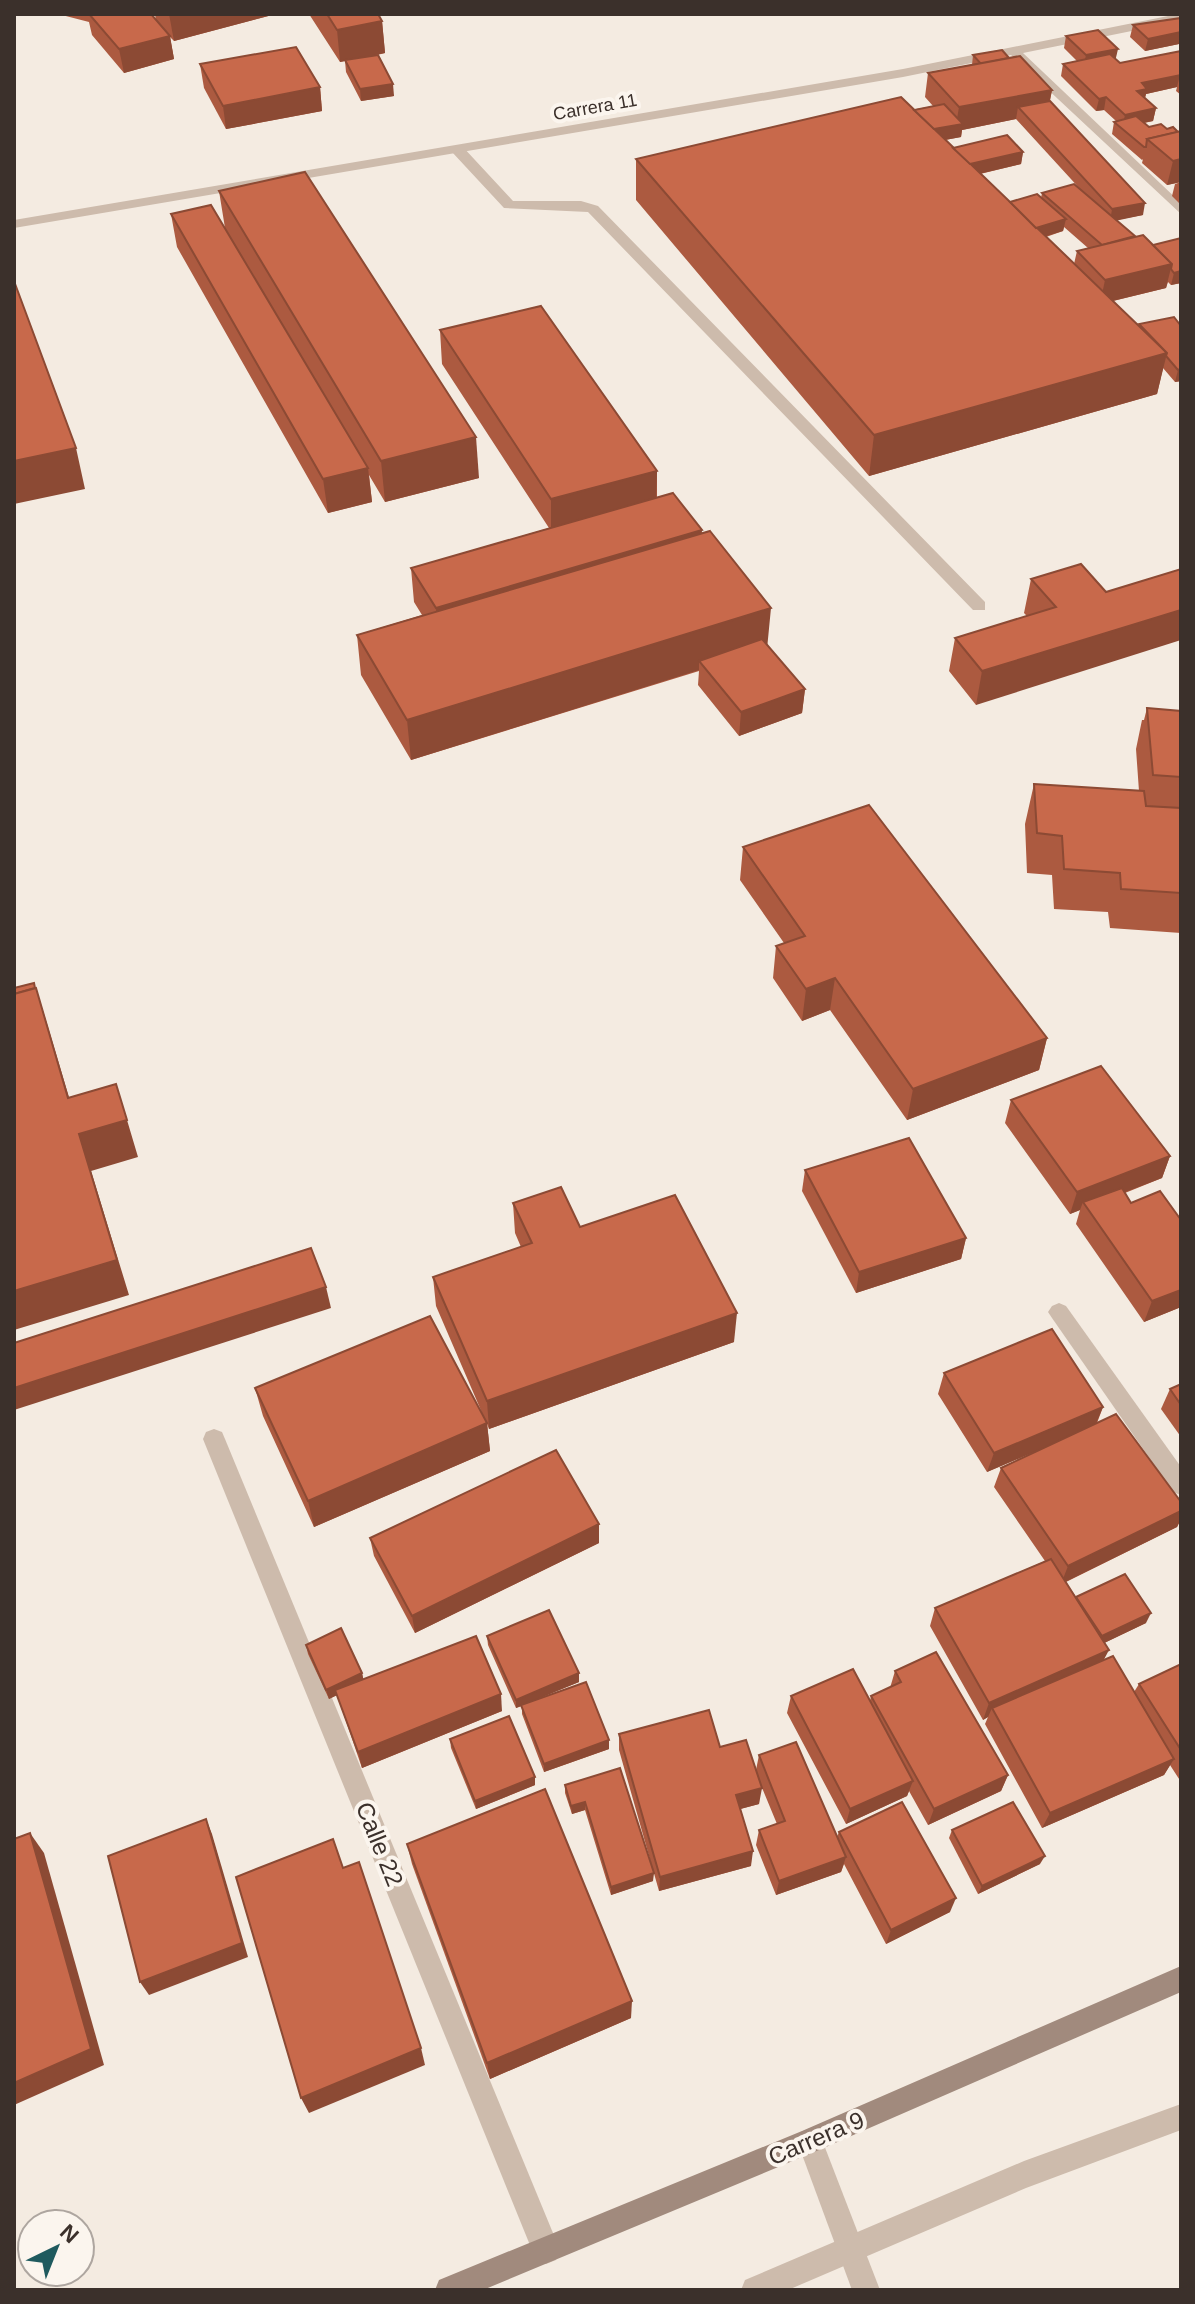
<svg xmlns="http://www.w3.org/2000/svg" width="1195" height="2304" font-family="Arial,sans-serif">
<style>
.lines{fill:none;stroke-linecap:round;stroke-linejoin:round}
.lane{fill:#cdbbac;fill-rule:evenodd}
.street{fill:#cdbbac;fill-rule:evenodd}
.secondary{fill:#a18a7d;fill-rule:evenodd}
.wall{fill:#ac5a40;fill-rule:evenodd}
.shaded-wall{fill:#8c4a34}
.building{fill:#c8694b;stroke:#8c4a34;stroke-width:2}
.labels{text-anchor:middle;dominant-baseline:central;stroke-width:8;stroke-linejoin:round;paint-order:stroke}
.far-street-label{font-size:18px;fill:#3b302b;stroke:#fbf5ee}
.near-street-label{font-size:24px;fill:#3b302b;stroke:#fbf5ee}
</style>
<rect width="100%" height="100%" fill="#f4ebe1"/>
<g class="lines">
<g class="lane">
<path d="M452 146H462L513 201H581L598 206 985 602V610H973L588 212 504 208 452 152Z"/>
<path d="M810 2128 819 2132 880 2290H852L797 2141 801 2132Z"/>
</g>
<g class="street">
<path d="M1178 14H1181V21L1023 53 1181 203V214L1011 55 903 77 14 228V220L903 69Z"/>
<path d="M1059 1303 1066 1306 1181 1467V1495L1173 1492 1052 1318 1048 1312 1052 1306Z"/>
<path d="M214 1429 222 1432 225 1439 560 2250 556 2260 546 2264 536 2260 203 1439 206 1432Z"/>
<path d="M1181 2104V2130L1026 2188 788 2290H741L745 2280 1024 2161Z"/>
</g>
<path class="secondary" d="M1181 1966V1992L819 2150 483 2290H435L439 2280 802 2131Z"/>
</g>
<g class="wall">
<path d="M58 14H153L151 15 156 21 155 14H276L174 41 170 37 174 59 124 73 92 35 89 22Z"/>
<path d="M309 14H378L382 21 385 53 377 55 394 96 361 101 346 72 345 61 340 62Z"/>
<path d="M1181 18V45L1179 44 1145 51 1130 37 1133 25Z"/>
<path d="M1066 36 1116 59 1120 63 1181 51V95L1176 91 1177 87 1146 94 1145 98 1156 108 1153 121 1144 123 1149 127 1161 124 1181 182 1167 185 1142 163 1143 159 1142 160 1112 134 1114 122 1116 121 1104 110 1096 111 1061 76 1063 64 1077 61 1064 48Z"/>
<path d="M973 55 1009 58 1052 90 1050 101 1143 215 1116 220 1135 237 1153 245 1181 238V283L1171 285 1168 282 1166 288 1113 301 1139 326V324L1174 317 1181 381 1175 382 1163 368 1157 394 869 476 636 200V159L933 106 925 97 928 73 972 65ZM1016 119 1081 190 1042 193 1041 198 1010 202 980 174 1021 164 1023 152 953 148 945 140 961 137 962 130ZM1064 227 1088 248 1077 251 1074 264 1046 237 1063 231Z"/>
<path d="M200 64 320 87 322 111 226 129 204 88Z"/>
<path d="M1181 182V205L1172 196 1175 184Z"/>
<path d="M219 191 479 478 385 502 369 475 372 502 328 513 177 247 171 214 225 228Z"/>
<path d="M440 330 657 471V498L702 533 767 645 805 689 802 713 739 736 698 685 699 671 411 760 361 675 357 635 422 615 414 602 411 568 549 528 442 364Z"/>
<path d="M1031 579 1106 592 976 705 949 671 955 638 1027 616 1024 613Z"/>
<path d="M1147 708 1181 711V933L1110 928 1108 912 1054 909 1052 875 1027 873 1025 824 1034 784 1139 791 1136 749 1142 720H1144Z"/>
<path d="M743 847 1047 1038 1039 1070 907 1120 830 1010 802 1021 773 978 776 946 784 943 740 880Z"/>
<path d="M1011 1100 1170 1156 1162 1178 1125 1193 1181 1307 1144 1322 1076 1224 1080 1210 1070 1214 1005 1123Z"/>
<path d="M805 1170 966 1238 961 1259 856 1293 802 1191Z"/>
<path d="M513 1203 580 1227 734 1342 489 1429 487 1424 490 1451 314 1527 263 1416 255 1388 486 1422 436 1306 433 1277 521 1247 515 1233Z"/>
<path d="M944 1373 1103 1407 1097 1423 1181 1502V1519L1177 1527 1066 1582 1076 1597 1146 1623 1104 1643 1103 1660 1134 1692 1139 1684 1181 1664V1782L1170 1765 1164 1775 1042 1828 985 1724 988 1717 983 1720 930 1626 935 1608 1045 1561 994 1487 1001 1468 1036 1451 987 1472 938 1394Z"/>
<path d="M1181 1384V1437L1161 1409 1170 1389Z"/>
<path d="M370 1538 599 1543 415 1633 374 1556Z"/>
<path d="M487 1636 579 1673V1682L537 1699 609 1749 544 1772 522 1714V1706L516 1708 488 1645Z"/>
<path d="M306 1645 362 1673 363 1679 502 1711 362 1768 337 1695 329 1699 308 1654Z"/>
<path d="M895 1671 1008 1775 1001 1791 928 1825 909 1791 907 1796 846 1824 787 1713 791 1696 870 1701 871 1696 890 1688Z"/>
<path d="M619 1734 720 1747 756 1770 759 1755 837 1837 839 1832 950 1912 886 1944 844 1864 841 1872 776 1895 756 1845 759 1830 777 1824 760 1783 759 1804 740 1809 751 1866 659 1891 619 1750Z"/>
<path d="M450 1739 535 1785 476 1809 451 1748Z"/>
<path d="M620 1768 653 1881 611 1895 585 1810 572 1814 565 1793V1785Z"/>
<path d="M952 1830 1040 1864 978 1894 949 1838Z"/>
<path d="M407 1844 631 2018 490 2079 412 1864Z"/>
</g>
<g class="shaded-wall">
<path d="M169 14H276L174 41Z"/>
<path d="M382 21 385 53 340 62 337 30Z"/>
<path d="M1181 32 1179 44 1145 51 1148 39Z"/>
<path d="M170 36 174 59 124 73 119 49Z"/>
<path d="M1118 49 1115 62 1083 68 1086 55Z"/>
<path d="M1181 75V80L1179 79 1177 87 1146 94 1144 101 1137 91 1142 83Z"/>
<path d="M393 84 394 96 361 101 360 89Z"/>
<path d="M320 87 322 111 226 129 223 106Z"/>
<path d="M1052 90 1047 113 1018 107 1016 119 962 130 961 137 923 144 925 131 956 125 959 107Z"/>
<path d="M1106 97 1104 110 1096 111 1099 99Z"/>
<path d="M1156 108 1153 121 1122 127 1125 115Z"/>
<path d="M1023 152 1021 164 966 177 968 164Z"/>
<path d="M1181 159V182L1167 185 1173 161Z"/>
<path d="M1145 203 1143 215 1110 222 1112 209Z"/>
<path d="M1066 219 1063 231 1033 240 1035 228Z"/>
<path d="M1172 264 1166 288 1100 304 1105 280Z"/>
<path d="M1181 271V283L1171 285 1174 273Z"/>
<path d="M1167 353 1157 394 869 476 874 435Z"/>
<path d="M1181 369V381L1175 382 1178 370Z"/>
<path d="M476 437 479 478 385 502 381 461Z"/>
<path d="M76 448 85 489 14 504V461Z"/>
<path d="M368 468 372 502 328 513 323 479Z"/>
<path d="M657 471 656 505 551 533V499Z"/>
<path d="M702 530 700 564 438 642 436 608Z"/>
<path d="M771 608 767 649 699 661V670L411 760 407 720Z"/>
<path d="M1181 610V640L976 705 982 671Z"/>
<path d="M805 689 802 713 739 736 741 712Z"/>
<path d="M835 978 830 1010 802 1021 806 989Z"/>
<path d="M36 988 48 1027 80 1134 127 1120 138 1157 91 1171 129 1295 14 1330V1291L68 1098Z"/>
<path d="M1047 1038 1039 1070 907 1120 913 1089Z"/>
<path d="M1170 1156 1162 1178 1086 1207 1083 1202 1080 1210 1070 1214 1077 1192Z"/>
<path d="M966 1238 961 1259 856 1293 859 1272Z"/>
<path d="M326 1287 331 1308 14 1410V1388Z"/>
<path d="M1181 1290V1307L1144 1322 1152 1301Z"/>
<path d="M737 1313 734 1342 489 1429 487 1401Z"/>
<path d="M1103 1407 1095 1426 987 1472 994 1453Z"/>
<path d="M487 1423 490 1451 314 1527 308 1501Z"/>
<path d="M1181 1511V1519L1177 1527 1061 1584 1068 1566Z"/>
<path d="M599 1524V1543L415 1633 412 1616Z"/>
<path d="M1151 1613 1146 1623 1098 1646 1102 1636Z"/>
<path d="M1109 1650 1100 1667 992 1708 988 1717 983 1720 989 1703Z"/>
<path d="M362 1673 364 1682 329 1699 326 1690Z"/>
<path d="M579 1673V1682L516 1708V1700Z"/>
<path d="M501 1694 502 1711 362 1768 358 1752Z"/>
<path d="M609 1740V1749L544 1772V1764Z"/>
<path d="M1174 1759 1164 1775 1042 1828 1050 1813Z"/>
<path d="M1008 1775 1001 1791 928 1825 934 1809Z"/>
<path d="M535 1777V1785L476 1809 475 1801Z"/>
<path d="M913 1781 907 1796 846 1824 850 1809Z"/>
<path d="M762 1788 759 1804 733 1811 736 1795Z"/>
<path d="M585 1802V1810L572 1814 571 1806Z"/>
<path d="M206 1819 212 1834 248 1957 149 1995 140 1982Z"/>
<path d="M30 1833 44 1853 104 2065 14 2105V2083Z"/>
<path d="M753 1851 751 1866 659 1891 660 1877Z"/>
<path d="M1045 1856 1040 1864 978 1894 982 1886Z"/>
<path d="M846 1857 841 1872 776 1895 779 1881Z"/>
<path d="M654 1873 653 1881 611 1895V1887Z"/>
<path d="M956 1898 950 1912 886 1944 891 1930Z"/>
<path d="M632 2001 631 2018 490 2079 487 2063Z"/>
<path d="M421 2048 425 2065 309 2113 301 2098Z"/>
</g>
<g class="building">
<path d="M89 14H151L170 36 119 49Z"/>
<path d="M327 14H378L382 21 337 30Z"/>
<path d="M1181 18V32L1148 39 1133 25Z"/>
<path d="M1098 30 1118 49 1086 55 1066 36Z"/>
<path d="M296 47 320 87 223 106 200 64Z"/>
<path d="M1002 50 1009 58 981 64 973 55Z"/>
<path d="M1181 51V75L1142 83 1147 89 1137 91 1156 108 1125 115 1106 97 1099 99 1063 64 1110 54 1120 63Z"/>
<path d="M378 55 393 84 360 89 345 60Z"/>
<path d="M1020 56 1052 90 959 107 928 73Z"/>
<path d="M901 97 1167 353 874 435 636 159Z"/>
<path d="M1050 101 1145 203 1112 209 1018 107Z"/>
<path d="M944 104 963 124 934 129 914 110Z"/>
<path d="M1136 116 1149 127 1161 124 1167 129 1173 127 1178 132 1147 139 1146 147H1144L1114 122Z"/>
<path d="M1181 131V159L1173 161 1147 139Z"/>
<path d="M1007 135 1023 152 970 164 953 148Z"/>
<path d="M305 172 476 437 381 461 219 191Z"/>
<path d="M1074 184 1135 236 1102 245 1042 193Z"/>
<path d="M1037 194 1066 219 1036 228 1010 202Z"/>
<path d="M211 205 368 468 323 479 171 214Z"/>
<path d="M1143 235 1172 264 1105 280 1077 251Z"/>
<path d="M1181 238V271L1174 273 1171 269 1172 264 1153 245Z"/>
<path d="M14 281 76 448 14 461Z"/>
<path d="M541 306 657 471 551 499 440 330Z"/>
<path d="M1174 317 1181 326V369L1178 370 1166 356 1167 353 1139 324Z"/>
<path d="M673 493 702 530 436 608 411 568Z"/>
<path d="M710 531 771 608 407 720 357 635Z"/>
<path d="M1081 564 1106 592 1181 569V610L982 671 955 638 1056 607 1031 579Z"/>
<path d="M762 639 805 689 741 712 699 661Z"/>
<path d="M1147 708 1181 711V777L1153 775Z"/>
<path d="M1034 784 1144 791 1146 806 1181 808V893L1121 889 1120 873 1064 869 1062 836 1037 833Z"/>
<path d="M869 805 1047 1038 913 1089 835 978 806 989 776 946 805 936 743 847Z"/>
<path d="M34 983 35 988 14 994V988Z"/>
<path d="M36 988 68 1098 116 1084 127 1120 79 1134 117 1260 14 1291V994Z"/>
<path d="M1101 1066 1170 1156 1077 1192 1011 1100Z"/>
<path d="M909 1138 966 1238 859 1272 805 1170Z"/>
<path d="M561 1187 580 1227 675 1195 737 1313 487 1401 433 1277 532 1243 513 1203Z"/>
<path d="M1122 1188 1131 1203 1160 1191 1181 1220V1290L1152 1301 1083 1202Z"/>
<path d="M311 1248 326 1287 14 1388V1343Z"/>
<path d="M430 1316 487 1423 308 1501 255 1388Z"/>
<path d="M1052 1329 1103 1407 994 1453 944 1373Z"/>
<path d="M1181 1384V1405L1170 1389Z"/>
<path d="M1116 1414 1181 1502V1511L1068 1566 1001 1468Z"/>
<path d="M556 1450 599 1524 412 1616 370 1538Z"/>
<path d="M1051 1559 1109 1650 989 1703 935 1608Z"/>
<path d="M1125 1574 1151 1613 1102 1636 1076 1597Z"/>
<path d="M549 1610 579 1673 516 1700 487 1636Z"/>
<path d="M341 1628 362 1673 326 1690 306 1645Z"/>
<path d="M476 1636 501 1694 358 1752 335 1690Z"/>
<path d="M936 1652 1008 1775 934 1809 871 1696 901 1682 895 1671Z"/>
<path d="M1113 1656 1174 1759 1050 1813 992 1708Z"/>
<path d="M1181 1664V1750L1139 1684Z"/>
<path d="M853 1669 913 1781 850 1809 791 1696Z"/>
<path d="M586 1682 609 1740 544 1764 521 1705Z"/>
<path d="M709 1710 720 1747 746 1740 762 1788 736 1795 753 1851 660 1877 619 1734Z"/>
<path d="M509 1716 535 1777 475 1801 450 1739Z"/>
<path d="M796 1742 846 1857 779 1881 759 1830 785 1821 759 1755Z"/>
<path d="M620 1768 654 1873 611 1887 585 1802 571 1806 565 1785Z"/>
<path d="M545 1789 632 2001 487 2063 407 1844Z"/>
<path d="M902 1802 956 1898 891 1930 839 1832Z"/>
<path d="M1013 1802 1045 1856 982 1886 952 1830Z"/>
<path d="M206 1819 242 1943 140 1982 108 1856Z"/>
<path d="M30 1833 91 2049 14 2083V1839Z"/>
<path d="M333 1839 343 1868 359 1862 421 2048 301 2098 236 1877Z"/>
</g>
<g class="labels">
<g class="far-street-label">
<text transform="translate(595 107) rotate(-10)">Carrera 11</text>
</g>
<g class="near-street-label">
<text transform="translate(380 1844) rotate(68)">Calle 22</text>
<text transform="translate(816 2138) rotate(-23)">Carrera 9</text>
</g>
</g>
<rect width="1195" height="2304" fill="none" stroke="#3b302b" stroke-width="32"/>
<g transform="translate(56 2248) rotate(43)"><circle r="38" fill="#fbf5ee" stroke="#aea6a0" stroke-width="2"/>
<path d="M0-6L14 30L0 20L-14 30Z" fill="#1f5a5e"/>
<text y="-12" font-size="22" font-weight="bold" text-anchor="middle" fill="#3b302b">N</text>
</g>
</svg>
